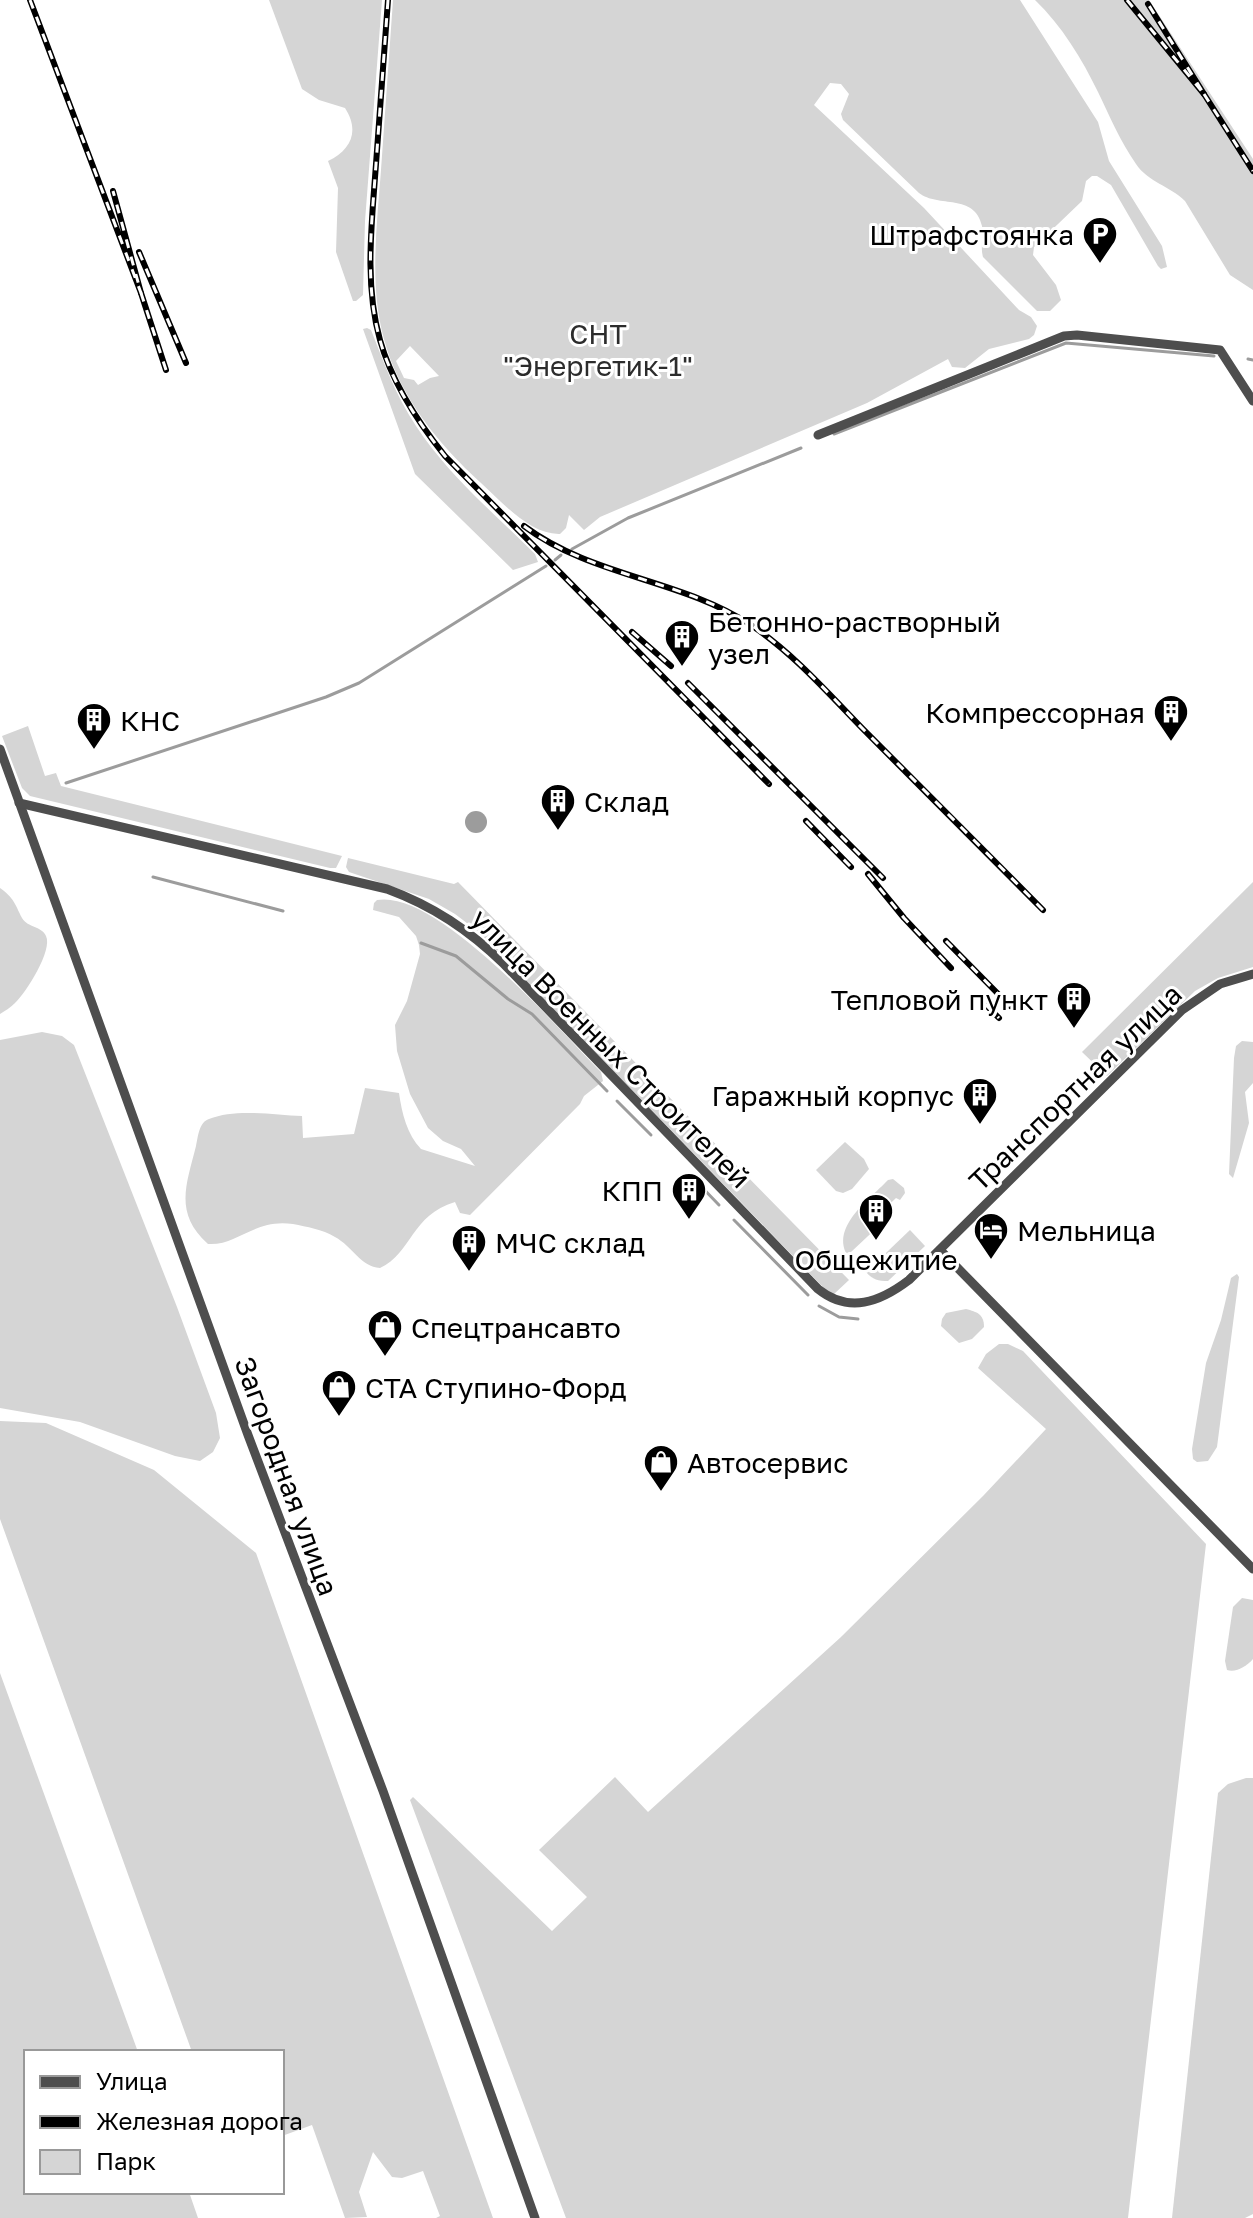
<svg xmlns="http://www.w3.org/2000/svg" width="1253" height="2218" font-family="'Golos Text',sans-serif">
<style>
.green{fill:#d5d5d5;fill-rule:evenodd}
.water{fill:#9c9c9c}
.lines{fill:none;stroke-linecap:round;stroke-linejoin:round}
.stream{stroke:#9c9c9c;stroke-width:3}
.minor{stroke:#4e4e4e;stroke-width:9}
.rail-casing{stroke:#000;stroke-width:6}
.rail{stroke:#fff;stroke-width:3;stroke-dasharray:9;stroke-linecap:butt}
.labels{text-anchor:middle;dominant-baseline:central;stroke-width:6;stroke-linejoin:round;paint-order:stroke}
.poi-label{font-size:28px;fill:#000;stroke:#fff;text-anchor:start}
.park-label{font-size:28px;fill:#2c2c2c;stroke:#fff}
.street-label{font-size:28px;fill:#000;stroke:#fff}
</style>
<rect width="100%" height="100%" fill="#fff"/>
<g class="green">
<path d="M269 0H382L365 221 363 295 356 301H353L336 252 338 188 328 161C351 150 360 131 345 108L319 100 302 89Z"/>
<path d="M393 0H1020L1098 122 1109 161 1162 246 1167 267 1161 269 1158 266 1111 185 1097 176H1092L1086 181 1082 201 1034 247 1033 255 1056 285 1061 300 1050 311H1037L983 257C980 247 984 236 982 226 975 193 938 208 919 193L843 120 841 114 849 94 841 84 830 83 814 105 924 208 1019 310 1031 317 1037 326 1034 335 1029 339 989 349 965 368 952 367 948 359 867 403 600 517 584 530 569 515 566 528 560 534C530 535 502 502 481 483 438 444 399 396 384 339 369 285 377 225 381 170 385 113 389 57 393 0ZM410 346 439 376 430 378 418 385 414 380 404 378 396 361Z"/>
<path d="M1035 0H1149L1253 159V290L1230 275 1185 201C1170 186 1148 182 1136 164 1120 141 1110 117 1098 92 1082 59 1062 26 1035 0Z"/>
<path d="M367 328 371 330C384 363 396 396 416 426 447 474 495 514 535 554L538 562 513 570 415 474 363 329Z"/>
<path d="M28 726 45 776 56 773 61 786 342 856 336 868H330L30 796 22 788 2 736Z"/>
<path d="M348 858 454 884 458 882 849 1280 833 1295 823 1287 480 933 455 914 429 899 349 872 346 867Z"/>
<path d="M1253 882V967L1218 978 1195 991 1107 1076 1082 1052Z"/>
<path d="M0 888C14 898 15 904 22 918 28 928 42 926 46 936 53 950 26 993 15 1003 11 1007 5 1011 0 1014Z"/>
<path d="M377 900C438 889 559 1030 601 1072L603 1081 584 1096 580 1104 470 1215 460 1213 455 1202C411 1215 412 1253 380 1268 361 1267 352 1246 335 1237 322 1229 307 1227 293 1224 255 1218 237 1246 208 1244 173 1213 187 1183 196 1146 198 1137 199 1122 209 1119 236 1108 273 1115 302 1116L303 1138 354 1134 365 1088 399 1093C402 1114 407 1134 421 1149L475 1166 461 1149 443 1141 428 1128 410 1094 397 1051 395 1025 407 1001 420 954 419 945 416 936 399 917 373 910 374 903Z"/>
<path d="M42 1032 62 1036 74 1045 177 1307 216 1413 220 1438 213 1452 200 1461 175 1456 80 1422 0 1408V1040Z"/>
<path d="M1242 1041 1253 1042V1083L1245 1092 1249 1123 1233 1178 1229 1174 1234 1058 1236 1046Z"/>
<path d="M845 1142 864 1159 869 1169 852 1189 843 1193 836 1191 816 1170Z"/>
<path d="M893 1179 904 1188 905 1193 900 1200 896 1198 877 1216 883 1222 851 1252 858 1260 854 1264C823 1232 867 1202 888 1180Z"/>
<path d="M910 1230 925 1246 888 1281C878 1281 873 1280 866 1272Z"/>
<path d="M1237 1274 1239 1277 1217 1447 1208 1461 1197 1462 1193 1459 1192 1449 1206 1363 1221 1320 1231 1278Z"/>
<path d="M966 1309C977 1312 984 1314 984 1327L972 1339 959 1343 941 1326 942 1319 946 1313Z"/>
<path d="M999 1344H1008L1023 1351 1206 1544 1128 2218H566L410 1800 413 1797 552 1931 587 1897 539 1850 615 1777 648 1812 841 1637 983 1496 1046 1429 978 1368 986 1354Z"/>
<path d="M0 1421 46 1423 154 1470 256 1553 493 2218H436L440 2216 423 2171 402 2178 392 2177 373 2152 359 2192 367 2217 345 2218 312 2125 282 2136V2052H192L0 1519Z"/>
<path d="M1242 1598 1253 1600V1659C1247 1666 1236 1673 1227 1670L1225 1661 1233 1607Z"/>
<path d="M0 1673 138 2052H26V2192H189L198 2218H0Z"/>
<path d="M1246 1778H1253V2214L1245 2218H1172L1218 1793 1228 1784Z"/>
</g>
<circle class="water" cx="476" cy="822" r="11"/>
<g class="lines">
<g class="stream">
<path d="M1248 359 1253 360"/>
<path d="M834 434 1066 343 1214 356"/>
<path d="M572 549 628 518 801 448"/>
<path d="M555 560 561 555"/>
<path d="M66 783 326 697 359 683 546 566"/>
<path d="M153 877 283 911"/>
<path d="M421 943 456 956 508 999 532 1014 607 1091"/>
<path d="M617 1101 651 1135"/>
<path d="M692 1177 719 1205"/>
<path d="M734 1220 808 1295"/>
<path d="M819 1306 839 1317 858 1319"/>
</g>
<g class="minor">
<path d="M818 435 1064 336 1077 335 1220 350 1253 401"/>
<path d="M0 749 248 1435 383 1791 535 2218"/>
<path d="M19 803 387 889C433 906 469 930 504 964L818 1289C849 1314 880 1302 909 1280L1182 1010 1220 984 1253 974"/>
<path d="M940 1250 1253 1569"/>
</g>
<defs>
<g id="rail">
<path d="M30 0 141 293 113 191"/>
<path d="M388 0C384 55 380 109 376 164 372 221 364 284 380 340 392 383 417 421 445 456L769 784"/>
<path d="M1127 0 1204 94 1148 4"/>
<path d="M1204 94 1253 171"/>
<path d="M139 252 186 363"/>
<path d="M141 293 166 370"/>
<path d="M524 526C592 577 681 579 751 625 793 653 828 693 863 729 923 789 983 849 1043 910"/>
<path d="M632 632 671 666"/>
<path d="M688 683 883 878"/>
<path d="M806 821 851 867"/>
<path d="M868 874 904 918 951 968"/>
<path d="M946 941 1010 1006"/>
<path d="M985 1004 999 1018"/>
</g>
</defs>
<use href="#rail" class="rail-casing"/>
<use href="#rail" class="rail"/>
</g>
<defs>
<symbol id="parking-pin" viewBox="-11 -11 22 30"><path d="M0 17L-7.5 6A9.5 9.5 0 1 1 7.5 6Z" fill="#000" stroke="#fff"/><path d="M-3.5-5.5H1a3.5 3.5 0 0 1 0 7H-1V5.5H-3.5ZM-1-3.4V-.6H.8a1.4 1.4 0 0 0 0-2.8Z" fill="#fff"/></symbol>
<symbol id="building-pin" viewBox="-11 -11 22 30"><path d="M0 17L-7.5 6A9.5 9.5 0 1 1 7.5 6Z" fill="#000" stroke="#fff"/><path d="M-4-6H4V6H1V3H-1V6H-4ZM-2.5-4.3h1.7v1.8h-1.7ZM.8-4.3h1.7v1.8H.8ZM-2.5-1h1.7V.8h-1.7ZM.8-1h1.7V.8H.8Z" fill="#fff"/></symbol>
<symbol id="hotel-pin" viewBox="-11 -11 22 30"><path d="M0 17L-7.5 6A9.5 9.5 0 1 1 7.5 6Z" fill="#000" stroke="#fff"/><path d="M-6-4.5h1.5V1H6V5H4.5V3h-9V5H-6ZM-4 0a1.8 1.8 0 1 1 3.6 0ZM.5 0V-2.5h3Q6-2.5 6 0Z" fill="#fff"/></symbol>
<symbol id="shop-pin" viewBox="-11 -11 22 30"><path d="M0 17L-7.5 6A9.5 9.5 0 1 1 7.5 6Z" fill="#000" stroke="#fff"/><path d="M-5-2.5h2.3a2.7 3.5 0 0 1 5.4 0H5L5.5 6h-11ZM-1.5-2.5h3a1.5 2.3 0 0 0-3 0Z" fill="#fff"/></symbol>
</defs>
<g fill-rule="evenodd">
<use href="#parking-pin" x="1080" y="214" width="40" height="54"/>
<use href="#building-pin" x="662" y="617" width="40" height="54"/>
<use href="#building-pin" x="1151" y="692" width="40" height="54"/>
<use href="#building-pin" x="74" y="700" width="40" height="54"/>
<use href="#building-pin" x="538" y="781" width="40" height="54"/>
<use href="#building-pin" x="1054" y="979" width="40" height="54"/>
<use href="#building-pin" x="960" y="1075" width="40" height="54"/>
<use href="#building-pin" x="669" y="1170" width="40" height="54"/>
<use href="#building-pin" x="856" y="1191" width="40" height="54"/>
<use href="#hotel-pin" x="971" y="1210" width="40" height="54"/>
<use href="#building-pin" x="449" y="1222" width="40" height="54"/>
<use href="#shop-pin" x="365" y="1307" width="40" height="54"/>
<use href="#shop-pin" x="319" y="1367" width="40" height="54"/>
<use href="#shop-pin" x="641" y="1442" width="40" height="54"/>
</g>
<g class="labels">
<g class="poi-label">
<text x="1074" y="234" text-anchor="end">Штрафстоянка</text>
<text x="708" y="621">Бетонно-растворный<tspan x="708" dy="32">узел</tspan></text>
<text x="1145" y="712" text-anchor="end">Компрессорная</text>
<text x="120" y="720">КНС</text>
<text x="584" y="801">Склад</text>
<text x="1048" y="999" text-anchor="end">Тепловой пункт</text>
<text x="954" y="1095" text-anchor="end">Гаражный корпус</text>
<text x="663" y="1190" text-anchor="end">КПП</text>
<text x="1017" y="1230">Мельница</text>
<text x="495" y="1242">МЧС склад</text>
<text x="876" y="1259" text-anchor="middle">Общежитие</text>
<text x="411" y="1327">Спецтрансавто</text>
<text x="365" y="1387">СТА Ступино-Форд</text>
<text x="687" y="1462">Автосервис</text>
</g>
<g class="park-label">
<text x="598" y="333">СНТ<tspan x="598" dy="32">"Энергетик-1"</tspan></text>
</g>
<g class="street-label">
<text transform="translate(611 1048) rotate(45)">улица Военных Строителей</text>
<text transform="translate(1075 1087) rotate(-44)">Транспортная улица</text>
<text transform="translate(287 1476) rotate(70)">Загородная улица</text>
</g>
</g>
<rect x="24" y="2050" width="260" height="144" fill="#ffffff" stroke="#999999" stroke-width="2"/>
<rect x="40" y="2076" width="40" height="12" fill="#4e4e4e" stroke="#999999" stroke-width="2"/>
<text x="96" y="2090" font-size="24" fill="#000000">Улица</text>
<rect x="40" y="2116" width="40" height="12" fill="#000000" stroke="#999999" stroke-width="2"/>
<text x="96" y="2130" font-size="24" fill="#000000">Железная дорога</text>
<rect x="40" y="2150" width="40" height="24" fill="#d5d5d5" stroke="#999999" stroke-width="2"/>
<text x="96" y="2170" font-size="24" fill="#000000">Парк</text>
</svg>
